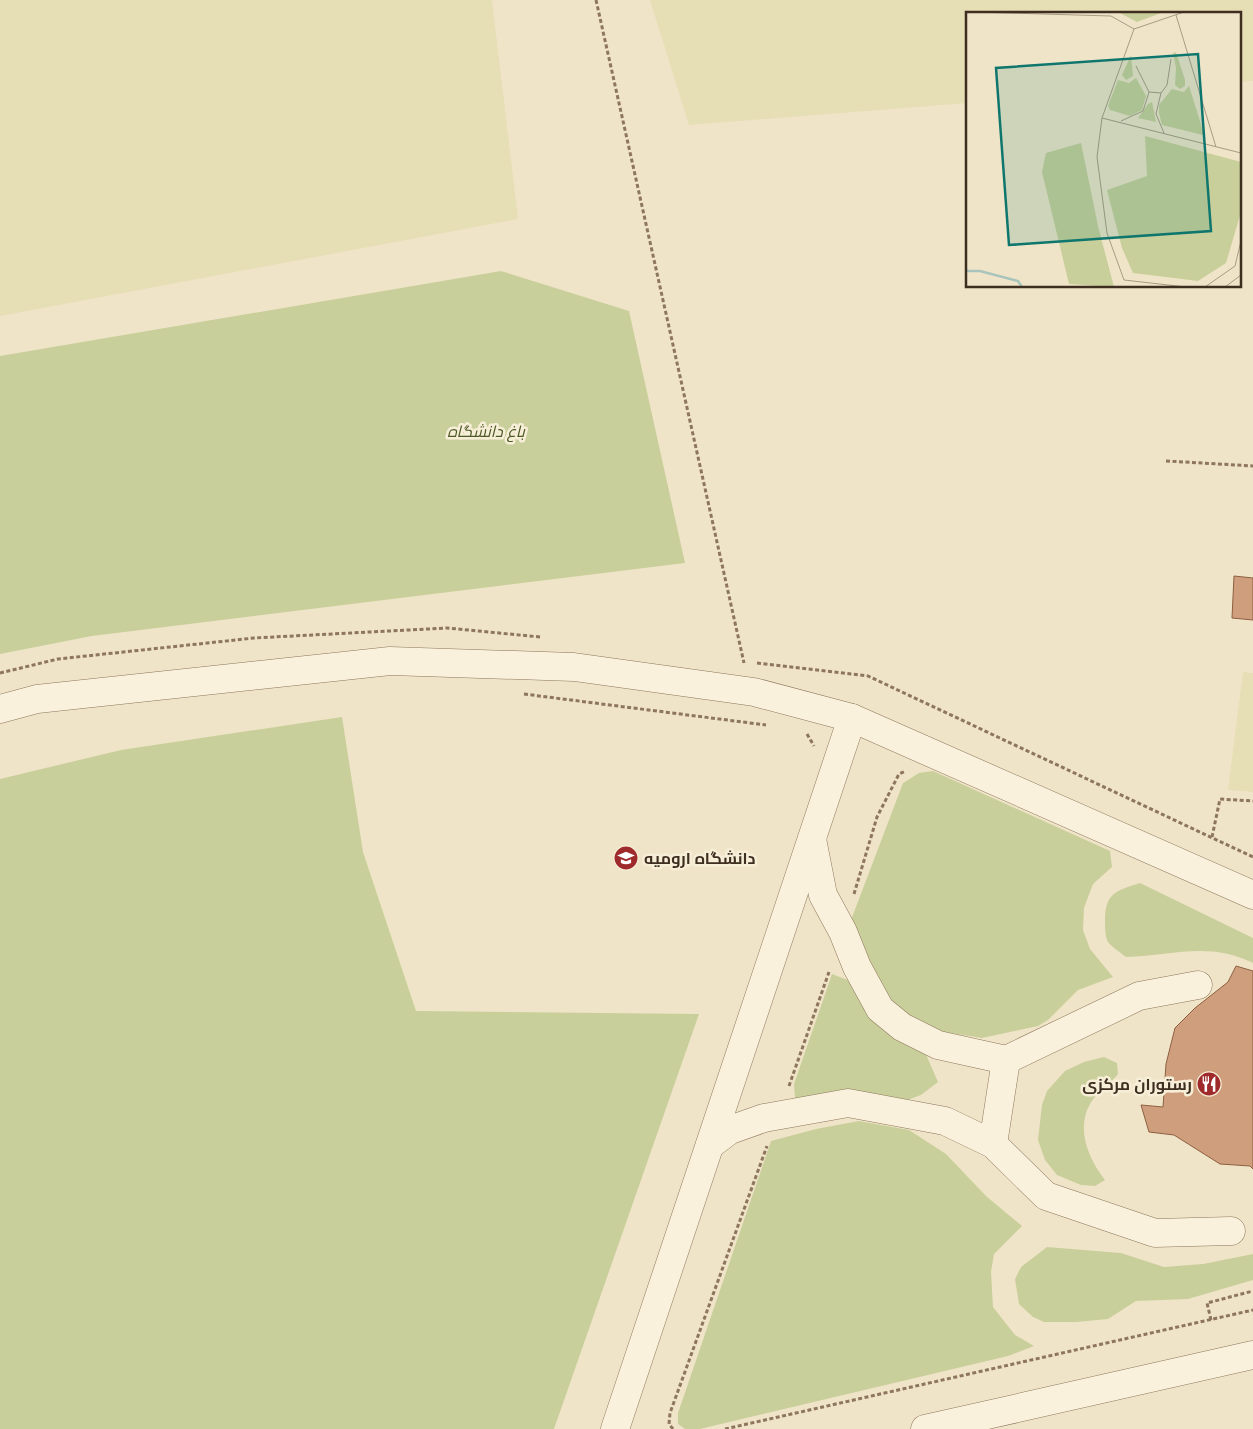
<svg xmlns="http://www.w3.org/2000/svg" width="1253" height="1429" font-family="'Noto Serif',Cairo,serif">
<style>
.farmland{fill:#e6deb5}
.green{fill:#c9cf9b}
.building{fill:#cf9f7d;stroke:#8d5f41}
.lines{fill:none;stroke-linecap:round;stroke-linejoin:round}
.minor-casing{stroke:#8d765c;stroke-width:29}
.path{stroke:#8d765c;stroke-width:3;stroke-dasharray:4 2.5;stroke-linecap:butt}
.minor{stroke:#faf1dc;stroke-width:28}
.labels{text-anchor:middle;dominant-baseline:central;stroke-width:5;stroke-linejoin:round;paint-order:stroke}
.park-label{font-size:16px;font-style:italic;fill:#4d5a26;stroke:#f7eed8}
.poi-label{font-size:16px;font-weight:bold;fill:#3d2e20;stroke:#f7eed8;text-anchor:start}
.inset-river{fill:none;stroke:#a9c4bc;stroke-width:2.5}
.inset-road{fill:none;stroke:#a89b85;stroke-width:1}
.view{fill:#0f766e;fill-opacity:0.15;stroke:#0f766e;stroke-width:2.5}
.inset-edge{fill:none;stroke:#3d2e20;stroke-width:2.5}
</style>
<rect width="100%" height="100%" fill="#f0e4c8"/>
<g class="farmland">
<path d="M0 0H492L518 219 0 316Z"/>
<path d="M650 0H1253V81L1239 82V14H967V103L689 125Z"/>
<path d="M1243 672 1253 673V792L1228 790Z"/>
</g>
<g class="green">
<path d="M501 271 629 311 685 563 92 636 0 654V356Z"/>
<path d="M342 717 363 852 416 1011 699 1014 554 1429H0V779L121 750Z"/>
<path d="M933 771 1110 851 1112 867 1093 884 1084 908 1083 930 1090 949 1113 977 1078 990 1048 1020 1038 1026 982 1038 938 1031 908 1020 887 1002 851 920 903 783 919 773Z"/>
<path d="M1140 883 1253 938V963C1207 941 1173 956 1126 957 1121 953 1112 947 1108 942 1105 937 1105 927 1105 922 1105 893 1115 891 1140 883Z"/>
<path d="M832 974 850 981 924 1050 938 1082 921 1095 897 1104 795 1099 794 1084Z"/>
<path d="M1104 1057 1117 1063 1118 1074C1112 1082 1105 1086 1098 1093 1073 1120 1085 1154 1105 1180L1095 1186 1081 1185 1057 1175 1045 1160 1038 1140 1042 1105 1047 1091 1065 1071 1084 1062Z"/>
<path d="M859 1121 909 1130 946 1154 986 1196 1022 1226 994 1254 991 1272 993 1307 1015 1335 1034 1346 1008 1356 700 1429H685L678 1424V1413L771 1141 816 1129Z"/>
<path d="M1047 1247 1121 1253 1164 1267 1203 1264 1253 1254V1280L1188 1299 1136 1301 1108 1319 1076 1322H1044L1033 1317 1019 1304 1015 1279 1021 1267Z"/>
</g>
<g class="building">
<path d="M1234 576 1253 578V620L1232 618Z"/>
<path d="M1236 966 1253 971V1169L1250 1166 1220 1164 1174 1135 1149 1132 1141 1105 1163 1107 1166 1064 1175 1028 1195 1008 1228 982Z"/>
</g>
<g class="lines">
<defs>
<g id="minor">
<path d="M0 709 37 699 390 661 574 667 754 692 852 718 1253 895"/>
<path d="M1006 1060 1139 996 1198 985"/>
<path d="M993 1144 1046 1196 1155 1233 1231 1231"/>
<path d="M710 1145 730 1130 764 1118 848 1103 945 1121 993 1144 1006 1060 938 1045 902 1027 880 1009 857 967 843 932 823 895 812 839"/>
<path d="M615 1429 852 718"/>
<path d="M925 1429 1253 1355"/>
</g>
</defs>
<use href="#minor" class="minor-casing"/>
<g class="path">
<path d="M596 0 744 663"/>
<path d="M1166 461 1253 466"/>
<path d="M757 663 868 676 1253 857"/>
<path d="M0 673 58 659 254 638 447 628 540 637"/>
<path d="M524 694 766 725"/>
<path d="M807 734 814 746"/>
<path d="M1212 837 1220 799 1253 801"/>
<path d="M854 894 877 817 899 774 906 771"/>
<path d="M789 1086 829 972"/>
<path d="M1211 1320 1207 1303 1253 1291"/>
<path d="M673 1429 669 1424 670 1413 767 1146"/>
<path d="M725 1429 1253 1310"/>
</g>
<use href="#minor" class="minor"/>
</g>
<defs>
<symbol id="university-disc" viewBox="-11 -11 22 22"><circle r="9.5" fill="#9e2a2b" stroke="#f7eed8"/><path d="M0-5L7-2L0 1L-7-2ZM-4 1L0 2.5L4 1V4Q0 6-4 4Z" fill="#fff"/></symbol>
<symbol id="restaurant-disc" viewBox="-11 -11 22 22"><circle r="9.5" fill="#9e2a2b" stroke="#f7eed8"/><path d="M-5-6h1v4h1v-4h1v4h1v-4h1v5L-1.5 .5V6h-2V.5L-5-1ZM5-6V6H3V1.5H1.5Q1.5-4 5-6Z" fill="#fff"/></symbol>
</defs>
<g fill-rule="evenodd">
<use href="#university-disc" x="612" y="844" width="28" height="28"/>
<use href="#restaurant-disc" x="1195" y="1070" width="28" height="28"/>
</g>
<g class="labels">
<g class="park-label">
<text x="486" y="431">باغ دانشگاه</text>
</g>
<g class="poi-label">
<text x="644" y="858">دانشگاه ارومیه</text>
<text x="1192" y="1084" text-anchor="end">رستوران مرکزی</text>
</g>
</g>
<g transform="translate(966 12)">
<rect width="275" height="275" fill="#f0e4c8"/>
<path d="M152 0H198L171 10ZM210 40 219 68V74L214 77 209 73 210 56 207 41ZM165 43 167 64 160 68 156 63ZM170 66 180 84 176 98 164 104 144 98 142 94 152 68 163 71ZM223 74 238 122 237 123 196 113 193 101V93L206 77 218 80ZM186 90 190 110 172 106 182 92ZM179 124 275 150V200L260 251 232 269 167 261 156 236 141 178 181 164ZM115 131 132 214 148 275 103 272 76 160 80 141Z" fill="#c9cf9b"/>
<path class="inset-river" d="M0 259H14L52 269 56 275"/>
<path class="inset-road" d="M7 0 145 4 168 17M218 0 168 17 136 106 131 145 141 221 158 268 220 275M210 3 250 135M170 54 183 80M195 81 201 73 205 47M136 106 275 141M155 109 177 99 183 80 195 81 190 102 198 121M239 275 269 254 275 229M259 275 275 263"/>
<path class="view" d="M232 42 245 219 43 233 30 56Z"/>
<rect width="275" height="275" class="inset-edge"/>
</g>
</svg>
